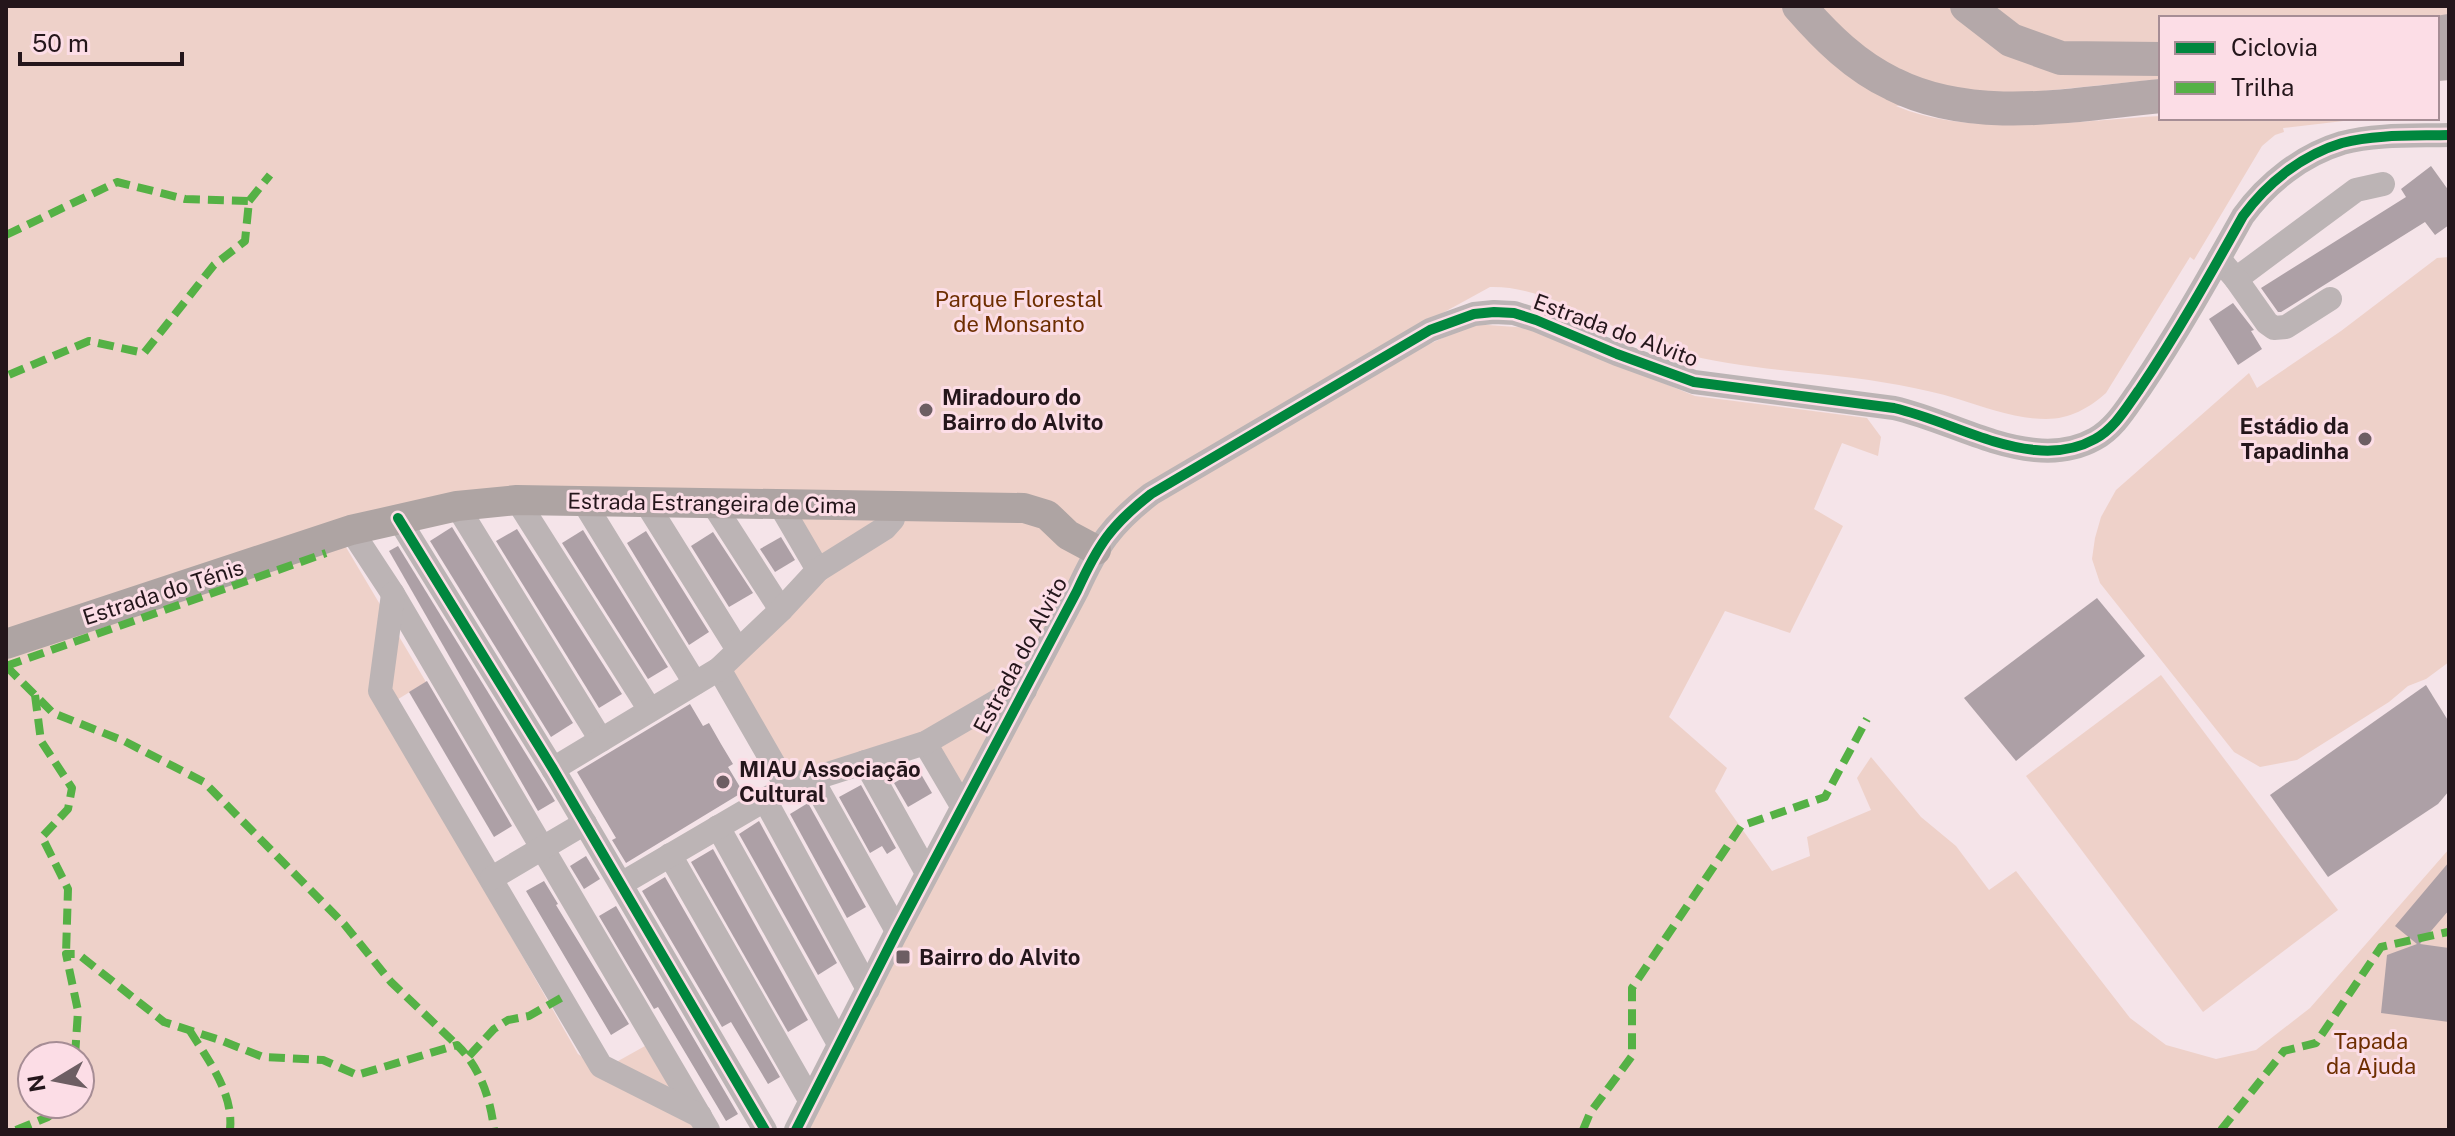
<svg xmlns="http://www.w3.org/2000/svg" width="2455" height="1136" font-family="'Public Sans',sans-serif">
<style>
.green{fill:#eed1c9;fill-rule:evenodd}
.building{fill:#ada0a6}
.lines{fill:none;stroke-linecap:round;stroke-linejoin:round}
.minor{stroke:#bcb4b5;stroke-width:24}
.major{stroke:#aea4a3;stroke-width:30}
.highway{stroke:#b4a8a9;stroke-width:34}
.quiet{stroke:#55b145;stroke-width:8;stroke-dasharray:16 8;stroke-linecap:butt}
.cycleway-casing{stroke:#fcdde6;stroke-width:15}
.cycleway{stroke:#00873e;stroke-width:10}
.poi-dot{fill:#6d5e63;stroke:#fcdde6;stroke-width:3}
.labels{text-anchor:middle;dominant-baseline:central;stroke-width:6;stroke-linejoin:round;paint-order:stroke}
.park-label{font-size:22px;fill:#6d2e01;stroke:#fcdde6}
.street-label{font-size:22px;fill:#24161b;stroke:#fcdde6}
.poi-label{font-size:22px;font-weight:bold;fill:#24161b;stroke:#fcdde6;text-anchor:start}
</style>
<rect width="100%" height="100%" fill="#f5e4e9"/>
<g class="green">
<path d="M6 6H2449V49L2437 18H2161V79L1896 106C1971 138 2080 120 2161 116V118H2369L2283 128 2284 132 2275 135 2262 146 2194 260 2190 257 2106 393C2089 408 2070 419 2046 419 2016 419 1987 408 1958 399 1939 393 1919 389 1899 385 1826 371 1749 372 1677 352 1618 336 1551 285 1490 287L1368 354 1418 349 1474 324 1529 328 1695 396 1867 418 1881 437 1878 456 1842 443 1814 509 1843 526 1790 633 1725 611 1669 717 1727 768 1715 791 1772 871 1810 856 1807 837 1871 810 1857 778 1871 757 1921 817 1956 846 1989 890 2016 871 2130 1018 2166 1045 2216 1059 2256 1050 2310 1008 2449 849V1130H800L968 812 931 750 791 793 718 671 826 572 792 514 466 507 337 532 426 682 382 709 578 1054 602 1070 645 1046 695 1130H6ZM32 1056H80V1104H32Z"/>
<path d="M2449 257V662L2426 679 2408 686 2389 702 2297 760 2260 767 2234 752 2100 583 2092 559 2095 538 2101 517 2116 490 2249 373 2257 388 2341 331 2437 258Z"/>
<path d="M2161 675 2338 910 2203 1012 2026 776Z"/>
</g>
<g class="building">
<path d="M2431 166 2449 191V225L2435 235 2425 222 2281 312H2278L2261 288 2406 197 2401 189Z"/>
<path d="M2233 303 2254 330 2251 331 2262 349 2238 365 2209 319Z"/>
<path d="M452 527 573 723 551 737 430 541Z"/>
<path d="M517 529 622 694 599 708 496 541Z"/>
<path d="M583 530 668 667 648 679 562 543Z"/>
<path d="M646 531 709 632 689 645 627 543Z"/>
<path d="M713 532 753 593 729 607 691 546Z"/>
<path d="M781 537 795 560 775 572 760 549Z"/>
<path d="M398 546 555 801 538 811 389 551Z"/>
<path d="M2097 598 2145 656 2016 761 1964 698Z"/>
<path d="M427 681 512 826 494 837 409 692Z"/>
<path d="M2426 685 2449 722V791L2438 804 2328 877 2270 795Z"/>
<path d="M690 704 703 726 709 723 721 744 733 764 728 767 743 792 626 863 612 840 616 838 577 772Z"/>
<path d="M918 769 932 793 908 807 894 783Z"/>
<path d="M861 785 896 848 887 854 882 846 870 853 839 797Z"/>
<path d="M808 803 866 907 847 918 790 814Z"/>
<path d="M759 821 837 963 818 975 739 834Z"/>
<path d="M713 849 808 1020 788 1032 691 862Z"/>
<path d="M586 856 600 879 584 889 570 866Z"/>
<path d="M2449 862V910L2420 944 2449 948V1022L2381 1013 2387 955 2417 944 2395 926Z"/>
<path d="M665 877 780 1077 768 1084 731 1022 722 1027 642 891Z"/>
<path d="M544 881 558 904 556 905 629 1024 611 1035 526 891Z"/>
<path d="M616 906 738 1114 726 1121 658 1007 654 1009 599 916Z"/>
</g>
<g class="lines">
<g class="minor">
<path d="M2219 259 2236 279 2356 190 2383 184"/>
<path d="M2236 279 2267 323 2274 328 2286 327 2330 299"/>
<path d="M517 500 650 710"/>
<path d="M583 501 695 683"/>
<path d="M645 501 738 650"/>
<path d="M713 504 781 610"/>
<path d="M780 505 818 570"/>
<path d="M457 506 601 740"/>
<path d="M398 518 553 769 765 1130"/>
<path d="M351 530 393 594 708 1130"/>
<path d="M393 594 380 691 601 1066 700 1116"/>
<path d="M719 669 787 787"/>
<path d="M925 743 962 806"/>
<path d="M865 762 927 873"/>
<path d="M553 769 719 669 781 610 818 570 885 528 893 519 895 506"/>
<path d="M812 779 897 931"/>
<path d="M765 800 868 989"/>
<path d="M718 827 839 1044"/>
<path d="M670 855 810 1100"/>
<path d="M492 878 585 823"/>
<path d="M621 884 787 787 925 743 1016 690H1025"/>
<path d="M796 1130 897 931 1077 591C1098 545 1111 525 1151 494L1430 330 1474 314 1494 312 1514 313 1536 320 1617 354 1694 382 1894 408C1942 419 1986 445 2035 450 2055 452 2077 449 2095 439 2115 428 2126 408 2139 390 2177 334 2210 275 2243 216 2267 183 2302 155 2342 143 2376 134 2415 136 2449 135"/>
</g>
<path class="major" d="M6 644 351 530 457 506 517 500 1024 508 1047 515 1068 535 1096 550"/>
<g class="highway">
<path d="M1799 6C1826 37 1855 66 1893 84 1974 125 2075 104 2161 96"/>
<path d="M1967 6 2011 40 2061 58 2161 59"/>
<path d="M2437 33 2449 31"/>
<path d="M2437 64 2449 63"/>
</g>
<g class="quiet">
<path d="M249 201 270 175"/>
<path d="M6 235 117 182 185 199 249 201 245 241 214 265 144 353 89 341 6 376"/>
<path d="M6 666 53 713 124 741 204 782 344 924 391 982 457 1045"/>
<path d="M6 666 326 553"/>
<path d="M35 695 41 741 72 788 68 809 42 837 68 889 66 954"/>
<path d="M190 1031C208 1060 234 1093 230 1130"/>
<path d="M75 1056 78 1011 66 954H78L164 1022 220 1040 263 1057 323 1060 357 1075 457 1045C480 1067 491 1100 494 1130"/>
<path d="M469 1056 494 1029 508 1020 529 1016 561 998"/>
<path d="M16 1130 48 1117 64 1104"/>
<path d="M1583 1130 1590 1113 1632 1056V988L1741 826 1825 797 1867 719"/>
<path d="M2221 1130 2284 1051 2316 1043 2381 947 2448 932"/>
</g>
<defs>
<g id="cycleway">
<path d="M398 518 553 769 765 1130"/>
<path d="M796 1130 897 931 1077 591C1098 545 1111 525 1151 494L1430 330 1474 314 1494 312 1514 313 1536 320 1617 354 1694 382 1894 408C1942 419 1986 445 2035 450 2055 452 2077 449 2095 439 2115 428 2126 408 2139 390 2177 334 2210 275 2243 216 2267 183 2302 155 2342 143 2376 134 2415 136 2449 135"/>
</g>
</defs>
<use href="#cycleway" class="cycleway-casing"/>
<use href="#cycleway" class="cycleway"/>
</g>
<g class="poi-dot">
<circle cx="926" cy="410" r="8"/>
<circle cx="2365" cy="439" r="8"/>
<circle cx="723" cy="782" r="8"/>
<rect x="895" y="949" width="16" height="16" rx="4"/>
</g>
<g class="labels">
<g class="park-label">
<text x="1019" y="299">Parque Florestal<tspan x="1019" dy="25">de Monsanto</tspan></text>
<text x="2371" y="1041">Tapada<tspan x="2371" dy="25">da Ajuda</tspan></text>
</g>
<g class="street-label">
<text transform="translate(1616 330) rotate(20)">Estrada do Alvito</text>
<text transform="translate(712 503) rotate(1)">Estrada Estrangeira de Cima</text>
<text transform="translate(163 592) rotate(-18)">Estrada do Ténis</text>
<text transform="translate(1020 655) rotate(-62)">Estrada do Alvito</text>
</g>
<g class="poi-label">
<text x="942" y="397">Miradouro do<tspan x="942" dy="25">Bairro do Alvito</tspan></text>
<text x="2349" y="426" text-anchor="end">Estádio da<tspan x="2349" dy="25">Tapadinha</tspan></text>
<text x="739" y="769">MIAU Associação<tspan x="739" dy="25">Cultural</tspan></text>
<text x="919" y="957">Bairro do Alvito</text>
</g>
</g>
<rect width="2455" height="1136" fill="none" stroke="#24161b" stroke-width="16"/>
<rect x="2159" y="16" width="280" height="104" fill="#fcdde6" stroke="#a68d95" stroke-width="2"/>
<rect x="2175" y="42" width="40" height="12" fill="#00873e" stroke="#a68d95" stroke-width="2"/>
<text x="2231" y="56" font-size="24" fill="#24161b">Ciclovia</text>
<rect x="2175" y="82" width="40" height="12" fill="#55b145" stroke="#a68d95" stroke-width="2"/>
<text x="2231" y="96" font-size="24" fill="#24161b">Trilha</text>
<g transform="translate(56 1080) rotate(260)"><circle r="38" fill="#fcdde6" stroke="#a68d95" stroke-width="2"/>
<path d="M0-6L14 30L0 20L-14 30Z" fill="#6d5e63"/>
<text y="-12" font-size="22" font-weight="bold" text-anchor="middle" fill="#24161b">N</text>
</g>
<path d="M20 52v12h162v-12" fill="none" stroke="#24161b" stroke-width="4"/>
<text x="32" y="52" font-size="24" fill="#24161b" stroke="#fcdde6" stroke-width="6" paint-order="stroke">50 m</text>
</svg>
